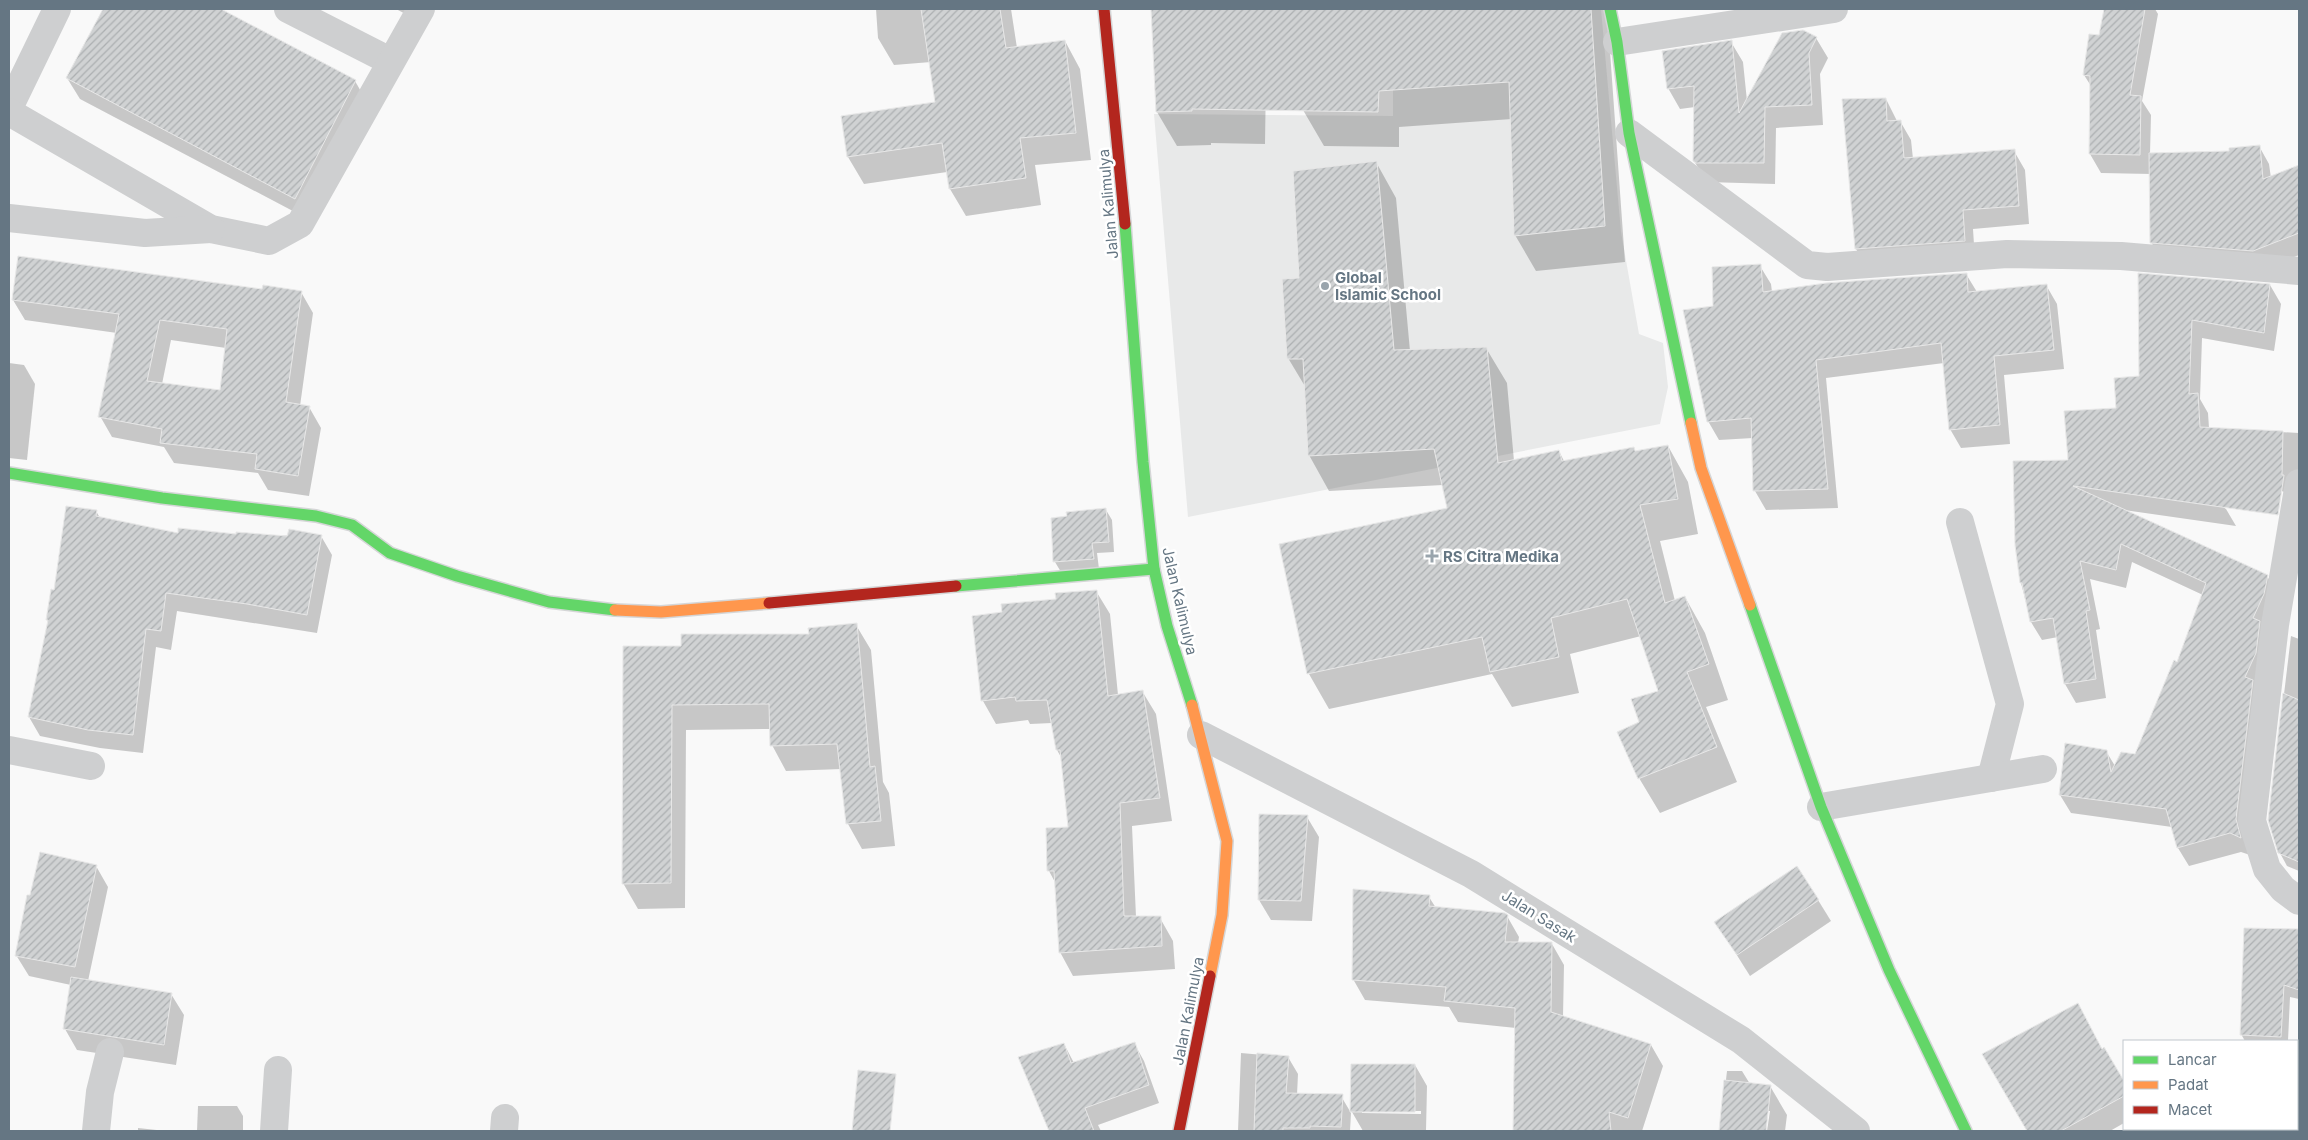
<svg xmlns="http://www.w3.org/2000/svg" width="2308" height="1140" font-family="Inter,sans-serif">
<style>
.built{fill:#e8e9e9}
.shadow{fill:#0003;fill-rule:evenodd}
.building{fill:url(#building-hatch);stroke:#e8e8e8;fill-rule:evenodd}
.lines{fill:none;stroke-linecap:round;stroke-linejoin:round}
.fast-casing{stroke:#d5d6d7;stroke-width:14}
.slow-casing{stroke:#d5d6d7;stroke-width:14}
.jam-casing{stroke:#d5d6d7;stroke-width:14}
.street{stroke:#cecfd0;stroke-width:28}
.fast{stroke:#63d668;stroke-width:11}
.slow{stroke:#ff974d;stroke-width:11}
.jam{stroke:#b3261e;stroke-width:11}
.poi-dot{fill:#99a4ac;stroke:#fff;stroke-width:2}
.labels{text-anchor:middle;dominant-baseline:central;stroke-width:5;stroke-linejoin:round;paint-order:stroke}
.street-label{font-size:15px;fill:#657683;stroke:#fff}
.poi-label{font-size:15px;font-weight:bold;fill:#657683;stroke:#fff;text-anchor:start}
</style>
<defs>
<pattern id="building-hatch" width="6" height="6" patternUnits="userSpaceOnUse" patternTransform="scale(1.25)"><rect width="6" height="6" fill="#d0d2d3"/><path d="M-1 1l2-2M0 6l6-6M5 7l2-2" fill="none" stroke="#acafb1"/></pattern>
</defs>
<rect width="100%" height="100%" fill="#f9f9f9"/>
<path class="built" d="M1393 9H1601L1621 232 1639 334 1663 343 1668 387 1660 424 1188 517 1154 114 1393 116Z"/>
<g class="shadow">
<path d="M103 9H217L355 81 367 102 308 219 80 99 67 78Z"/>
<path d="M396 9H423L417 20Z"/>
<path d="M876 9H1011L1017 48 1065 41 1080 69 1091 160 1035 165 1041 205 966 216 950 189 947 172 864 184 848 157 937 103 931 62 894 65 878 38Z"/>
<path d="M1152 9H1267L1265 144 1211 143V145L1177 146 1157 112Z"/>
<path d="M1307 9H1607L1625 262 1536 271 1515 235 1512 119 1399 127V147L1324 146 1303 110Z"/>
<path d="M2105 9H2155L2158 14 2142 101 2151 115 2150 154 2231 152 2259 146 2269 164 2271 178 2299 166V255L2264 269 2162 260 2151 242V174L2101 173 2090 154 2091 86 2084 75 2100 36Z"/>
<path d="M1816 38 1828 58 1820 74 1823 125 1776 128 1775 184 1707 182 1694 161 1695 107 1680 109 1668 88 1731 42 1743 62 1747 101Z"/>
<path d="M1886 99 1897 121H1900L1911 140 1913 159 2014 151 2025 170 2029 224 1973 229 1975 260 1867 268 1856 249 1843 101Z"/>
<path d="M1376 162 1396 198 1410 351 1486 348 1507 383 1514 461 1559 451 1564 461 1633 448 1636 452 1668 446 1688 482 1698 534 1660 541 1675 601 1685 597 1705 633 1728 700 1706 707 1737 782 1660 813 1639 778 1640 723 1660 692 1641 636 1570 654 1579 693 1512 707 1492 674 1329 709 1309 674 1448 509 1443 485 1329 491 1309 455 1306 388 1288 358 1300 280Z"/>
<path d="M1760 266 1771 284 1772 292 1966 274 1977 292 2046 285 2057 304 2064 369 2004 375 2010 444 1961 448 1950 429 1944 363 1826 378 1838 508 1766 510 1755 491 1753 438 1719 440 1708 421 1715 307Z"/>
<path d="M2139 274 2270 285 2281 304 2274 351 2202 338 2200 399 2208 413 2209 428 2299 433V492L2296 496 2267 486 2207 496 2226 509 2236 526 2124 510 2267 576 2278 595 2250 855 2241 852 2189 866 2178 848 2172 827 2071 813 2060 795 2106 751 2115 766 2136 756 2178 664 2203 595 2132 562 2126 588 2090 579 2100 629 2096 630 2106 698 2076 703 2065 684 2058 637 2042 640 2031 622 2021 583 2070 461 2118 409 2140 377Z"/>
<path d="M263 291 301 292 313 313 300 406 309 407 321 428 309 496 268 490 258 473 174 463 164 447 112 437 100 416 117 333 25 320 13 300ZM171 340 226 348 221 391 162 384Z"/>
<path d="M9 363 24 365 35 384 27 460 9 458Z"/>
<path d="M1106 510 1112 520 1114 552 1097 553 1099 569 1061 572 1055 562Z"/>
<path d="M96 511 100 518 179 534 321 536 332 555 317 633 177 611 171 650 156 647 143 753 100 748 40 736 29 717 49 624 47 620 55 591Z"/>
<path d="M1096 591 1110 614 1118 695 1142 691 1156 714 1172 821 1132 826 1136 917 1160 918 1173 941 1175 969 1073 976 1060 952 1056 884 1049 871 1069 828 1062 759 1057 750 1052 723 1030 724 1028 720 996 724 983 701 1003 613Z"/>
<path d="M856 625 871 650 883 782 889 793 895 846 862 849 848 824 842 769 786 771 772 745 771 729 686 730 685 908 638 909 623 883 682 648 810 635Z"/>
<path d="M2291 636 2299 639V871L2287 866 2280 853 2269 819Z"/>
<path d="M1260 815 1307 817 1319 837 1312 921 1271 920 1259 900Z"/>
<path d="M96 866 108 887 88 981 171 994 184 1015 176 1065 77 1050 65 1029 71 985 29 976 16 955Z"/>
<path d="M1429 897 1436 908 1507 916 1519 937 1518 943 1552 944 1564 965 1563 1017 1651 1045 1663 1066 1642 1131H1524L1516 1028 1458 1022 1449 1007 1365 1000 1353 979Z"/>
<path d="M1818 900 1831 921 1750 976 1716 922Z"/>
<path d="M2245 929 2299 930V999L2290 997 2288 1041H2245L2241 1034Z"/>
<path d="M1134 1043 1144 1061 1159 1103 1098 1125 1101 1131H1051L1019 1058 1064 1044 1074 1063Z"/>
<path d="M2104 1049 2124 1084V1123L2110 1131H2028L1984 1054Z"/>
<path d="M1241 1053 1288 1057 1298 1074 1297 1095 1341 1096 1351 1113 1350 1131H1238Z"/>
<path d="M1415 1065 1427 1086 1426 1131H1363L1352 1112ZM1362 1111H1421V1114L1362 1113Z"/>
<path d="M1727 1071H1742L1750 1084 1770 1086 1787 1115 1785 1131H1767L1770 1111H1767L1765 1131H1720Z"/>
<path d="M198 1106H237L243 1116V1131H197Z"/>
<path d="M138 1128 166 1131H138Z"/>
</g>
<g class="building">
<path d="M103 9H221L356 80 295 199 66 78Z"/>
<path d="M921 9H1000L1006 48 1065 40 1076 133 1020 138 1026 178 949 189 942 143 847 157 841 116 935 102Z"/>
<path d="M1151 9H1591L1605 226 1514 236 1509 82 1379 91 1378 112 1192 109V111L1156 112Z"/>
<path d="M2104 9H2145L2130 95 2141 96 2140 155 2089 154 2090 76 2083 75 2089 34 2099 35Z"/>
<path d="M1803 30 1817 37 1809 53 1812 105 1765 107 1764 163H1696L1693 161 1694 86 1667 89 1662 51 1732 40 1739 113 1782 33Z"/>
<path d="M1886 98 1887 121 1901 120 1904 158 2015 149 2019 206 1963 210 1965 241 1855 249 1842 99Z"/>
<path d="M2260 145 2263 179 2299 165V233L2253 251 2150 243 2149 153 2229 151V148Z"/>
<path d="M1377 161 1394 350 1487 347 1498 463 1559 450 1562 461 1634 447 1635 451 1668 445 1678 499 1640 505 1665 603 1685 596 1709 664 1687 672 1717 747 1638 779 1617 732 1639 722 1631 699 1658 691 1627 599 1551 618 1559 657 1490 672 1482 637 1307 674 1279 544 1447 508 1434 449 1308 456 1303 359H1287L1282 279 1299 278 1293 171Z"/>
<path d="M18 256 262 289 263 285 302 291 286 402 310 406 298 476 255 469 257 454 160 443 162 429 98 417 119 314 12 300ZM160 320 227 329 220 390 147 381Z"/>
<path d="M1761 264 1763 292 1826 283 1967 273 1968 292 2047 284 2054 350 1994 356 2000 425 1949 430 1941 343 1816 360 1828 489 1753 491 1751 418 1707 422 1683 310 1713 306 1712 267Z"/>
<path d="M2138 273 2270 284 2264 333 2192 320 2189 394 2198 393 2200 427 2283 431 2282 475H2284L2278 515 2073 486 2268 575 2264 594 2253 618 2260 621 2256 653 2245 677 2253 680 2236 819 2241 838 2230 833 2177 848 2166 809 2059 795 2065 743 2107 750 2111 772 2121 752 2135 754 2174 660 2177 662 2206 583 2121 544 2116 570 2080 561 2090 610 2086 611 2096 679 2064 684 2053 618 2030 622 2022 583H2020L2015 545 2013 461 2068 460 2064 411 2116 408 2114 378 2139 376Z"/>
<path d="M66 506 97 510 96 516 178 533V528L236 534V532L287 536 289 529 322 535 307 615 247 604 166 593 161 631 146 629 133 735 88 730 28 717 48 620H46L51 589 54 590Z"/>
<path d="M1106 508 1109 542 1092 543 1094 559 1053 562 1051 518 1067 516 1066 512Z"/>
<path d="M1097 590 1108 696 1143 690 1160 798 1120 803 1124 916H1161L1162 946 1059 953 1054 871H1047L1046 828 1068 827 1060 750H1056L1047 700 1016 701 1015 697 981 701 972 616 1002 612 1001 604 1056 599 1055 593Z"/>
<path d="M857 623 870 767 875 766 881 821 846 824 837 744 770 746 769 704 672 705 671 883 622 884 623 646H681V634H809L808 628Z"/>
<path d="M2283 693 2299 700V862L2278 853 2268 820Z"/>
<path d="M1259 814 1308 815 1301 901 1258 900Z"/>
<path d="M40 852 97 865 75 967 15 956 27 895H30Z"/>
<path d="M1797 866 1819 900 1737 955 1714 922Z"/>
<path d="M1353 889 1430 895 1429 906 1505 913 1508 915 1505 942H1552L1551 1012 1651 1044 1628 1118 1609 1112 1611 1131H1513L1515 1008 1444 1001 1446 987 1352 980Z"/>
<path d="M2244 928 2299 929V990L2284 985 2281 1037 2240 1035Z"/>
<path d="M71 977 172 993 164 1045 63 1029Z"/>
<path d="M2078 1003 2102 1049 2104 1047 2124 1081V1096L2061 1131H2027L1982 1054Z"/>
<path d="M1135 1042 1149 1085 1085 1108 1094 1131H1049L1018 1057 1064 1043 1071 1063Z"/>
<path d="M1257 1053 1289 1056 1286 1093 1343 1094 1341 1127 1310 1126V1128H1283V1131H1254Z"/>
<path d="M1351 1064H1415V1112H1350Z"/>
<path d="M858 1070 896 1074 890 1131H852Z"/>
<path d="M1724 1080 1771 1085 1766 1131H1719Z"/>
</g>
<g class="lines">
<defs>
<g id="fast">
<path d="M1610 9 1617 42 1629 133 1691 423"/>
<path d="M1125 224 1143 462 1154 569 1167 626 1192 705"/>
<path d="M9 473 162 498 316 516 352 525 390 553 457 576 549 602 615 610"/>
<path d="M956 586 1154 569"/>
<path d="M1750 605 1821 807 1889 970 1966 1131"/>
</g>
<g id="slow">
<path d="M1691 423 1701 468 1750 605"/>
<path d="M615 610 661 612 769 603"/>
<path d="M1192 705 1227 841 1222 915 1210 976"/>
</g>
<g id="jam">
<path d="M1104 9 1125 224"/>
<path d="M769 603 956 586"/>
<path d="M1179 1131 1210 976"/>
</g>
</defs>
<use href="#fast" class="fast-casing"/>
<use href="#slow" class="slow-casing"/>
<use href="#jam" class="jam-casing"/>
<g class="street">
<path d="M288 9 390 61"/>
<path d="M1617 42 1834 9"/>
<path d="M9 108 57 9"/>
<path d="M9 112 211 229 269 241 300 224 421 9"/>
<path d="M1629 133 1807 265 1827 267 2007 254 2121 256 2299 271"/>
<path d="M9 218 145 233 211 229"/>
<path d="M2299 483 2275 625 2252 821 2267 869 2283 889 2299 901"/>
<path d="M1960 522 2010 704 1991 778"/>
<path d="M1201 735 1471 874 1741 1040 1856 1131"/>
<path d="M9 750 91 766"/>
<path d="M1821 807 2043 769"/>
<path d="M2297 1076 2299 1074"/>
<path d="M96 1131 100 1092 110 1052"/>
<path d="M274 1131 278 1070"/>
<path d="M504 1131 505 1118"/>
<path d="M2241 1131V1129"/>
</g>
<use href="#fast" class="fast"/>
<use href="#slow" class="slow"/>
<use href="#jam" class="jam"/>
</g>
<g class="poi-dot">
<circle cx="1325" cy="286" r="5"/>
<path d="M1429.5 548.5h5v5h5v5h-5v5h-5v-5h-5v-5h5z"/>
</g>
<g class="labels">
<g class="street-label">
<text transform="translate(1108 204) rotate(-95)">Jalan Kalimulya</text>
<text transform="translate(1180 601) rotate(77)">Jalan Kalimulya</text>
<text transform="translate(1539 916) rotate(32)">Jalan Sasak</text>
<text transform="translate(1188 1011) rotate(-79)">Jalan Kalimulya</text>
</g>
<g class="poi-label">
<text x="1335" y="277">Global<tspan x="1335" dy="17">Islamic School</tspan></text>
<text x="1443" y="556">RS Citra Medika</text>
</g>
</g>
<rect width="2308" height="1140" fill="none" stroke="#657683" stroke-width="20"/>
<rect x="2123" y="1040" width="175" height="90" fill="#ffffff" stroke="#c1c8cd"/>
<rect x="2133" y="1056" width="25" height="8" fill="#63d668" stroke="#c1c8cd"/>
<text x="2168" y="1065" font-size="15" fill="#657683">Lancar</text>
<rect x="2133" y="1081" width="25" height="8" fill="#ff974d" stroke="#c1c8cd"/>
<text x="2168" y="1090" font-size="15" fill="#657683">Padat</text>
<rect x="2133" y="1106" width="25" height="8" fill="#b3261e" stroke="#c1c8cd"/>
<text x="2168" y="1115" font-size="15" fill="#657683">Macet</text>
</svg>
